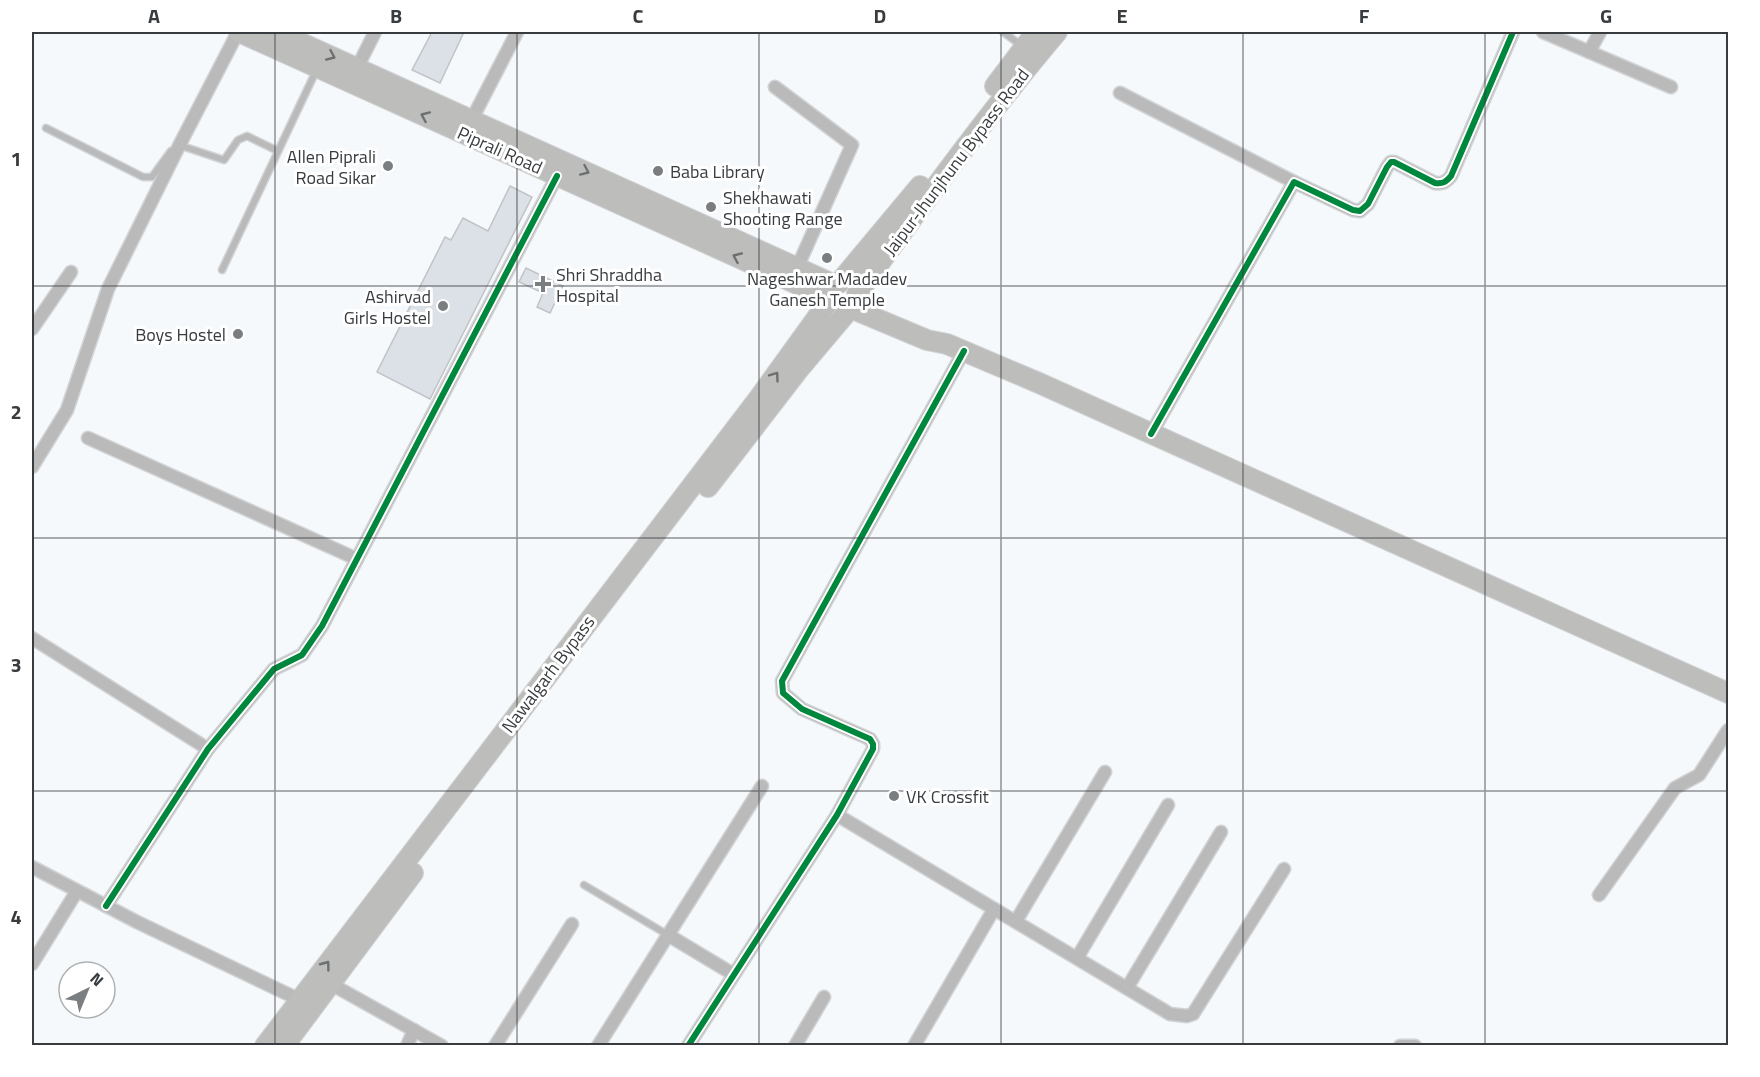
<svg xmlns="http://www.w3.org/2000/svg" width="1760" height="1077" font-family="'Titillium Web',sans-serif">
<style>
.building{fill:#dce1e7;stroke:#c1c4c6;stroke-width:1.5}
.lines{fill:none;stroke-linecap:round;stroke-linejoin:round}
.service-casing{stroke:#d1d3d5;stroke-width:9}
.minor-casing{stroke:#d1d3d5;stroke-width:15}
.primary-casing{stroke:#d1d3d5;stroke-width:22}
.service{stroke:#bababa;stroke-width:6}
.minor{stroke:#bababa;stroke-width:12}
.primary{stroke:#bdbdbc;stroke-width:20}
.cycleway-casing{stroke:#fff;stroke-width:10}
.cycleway{stroke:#00873e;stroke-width:6}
.oneway{stroke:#6d7071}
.grid{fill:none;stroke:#383c3f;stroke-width:1.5;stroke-opacity:0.55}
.poi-dot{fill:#7a7e81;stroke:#fff;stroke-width:2}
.labels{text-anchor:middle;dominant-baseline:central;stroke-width:6;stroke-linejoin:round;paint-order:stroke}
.street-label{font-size:18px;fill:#383c3f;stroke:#fff}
.poi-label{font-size:18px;fill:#383c3f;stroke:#fff;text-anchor:start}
.neatline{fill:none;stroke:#383c3f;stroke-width:2}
.grid-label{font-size:20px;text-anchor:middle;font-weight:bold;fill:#383c3f}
</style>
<rect width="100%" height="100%" fill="#f6f9fb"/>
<g class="building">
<path d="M432 32H464L440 83 412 70Z"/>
<path d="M510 186 532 197 430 399 377 372 445 237 451 240 463 218 488 231Z"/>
<path d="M526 268 563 286 550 313 537 307 543 293 519 282Z"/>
</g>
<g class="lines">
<defs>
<g id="service">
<path d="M1003 32 1022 46"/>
<path d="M46 128 143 177H152L171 151"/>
<path d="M179 145 224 160 238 140 247 136 278 151"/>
<path d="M222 270 316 71"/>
<path d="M584 885 668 935"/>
</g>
<g id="minor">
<path d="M1543 32 1671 87"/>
<path d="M1589 52 1600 32"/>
<path d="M357 68 375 32"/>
<path d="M775 87 852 145 797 268"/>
<path d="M1120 93 1294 182"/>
<path d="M471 121 517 32"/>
<path d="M32 329 71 272"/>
<path d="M1151 434 1294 182 1353 210 1360 211 1368 204 1387 167 1391 162H1394L1435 183C1443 184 1446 182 1451 176L1513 32"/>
<path d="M88 438 357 559"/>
<path d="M32 467 67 410 108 289 180 144 238 32"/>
<path d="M32 638 208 749"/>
<path d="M837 815 1170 1014 1187 1016 1193 1014 1284 869"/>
<path d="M32 867 137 922 300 1000"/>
<path d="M1599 895 1675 788 1699 775 1728 730"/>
<path d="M106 906 208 749 274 669 302 655 322 626 557 176"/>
<path d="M1016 921 1105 772"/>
<path d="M668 935 733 974"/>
<path d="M1077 958 1168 805"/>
<path d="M32 964 77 891"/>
<path d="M331 984 442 1046"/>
<path d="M1127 988 1221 832"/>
<path d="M407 1046 414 1030"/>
<path d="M495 1046 572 924"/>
<path d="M598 1046 762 786"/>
<path d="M688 1046 837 815 873 749V744L870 739 802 709 783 693 782 681 964 351"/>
<path d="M795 1046 824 997"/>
<path d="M914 1046 994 909"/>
<path d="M1400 1046H1415"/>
</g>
<g id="primary">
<path d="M239 32 828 298"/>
<path d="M277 32 835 285"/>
<path d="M995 86 1036 32"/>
<path d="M839 283 920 186"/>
<path d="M857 294C922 205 986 116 1057 32"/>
<path d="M853 309 927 340 947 344 1039 383 1728 693"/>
<path d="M708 487 799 369 848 311"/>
<path d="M265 1046 759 398 829 301"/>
<path d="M284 1046 413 873"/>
</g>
</defs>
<use href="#service" class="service-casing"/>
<use href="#minor" class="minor-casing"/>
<use href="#primary" class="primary-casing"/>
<use href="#service" class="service"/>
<use href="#minor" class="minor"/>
<use href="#primary" class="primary"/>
<defs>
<g id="cycleway">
<path d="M1151 434 1294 182 1353 210 1360 211 1368 204 1387 167 1391 162H1394L1435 183C1443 184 1446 182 1451 176L1513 32"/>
<path d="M106 906 208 749 274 669 302 655 322 626 557 176"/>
<path d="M688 1046 837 815 873 749V744L870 739 802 709 783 693 782 681 964 351"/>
</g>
</defs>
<use href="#cycleway" class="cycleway-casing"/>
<use href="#cycleway" class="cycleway"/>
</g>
<defs><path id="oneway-chevron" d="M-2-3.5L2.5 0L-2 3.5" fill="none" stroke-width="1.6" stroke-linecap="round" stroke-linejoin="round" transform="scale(1.5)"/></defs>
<g class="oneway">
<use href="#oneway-chevron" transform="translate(331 56) rotate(24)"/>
<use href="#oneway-chevron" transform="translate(425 116) rotate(-156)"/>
<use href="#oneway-chevron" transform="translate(585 171) rotate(24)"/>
<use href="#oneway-chevron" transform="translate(737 257) rotate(-156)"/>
<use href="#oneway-chevron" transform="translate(775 376) rotate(-54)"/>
<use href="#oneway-chevron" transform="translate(326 965) rotate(-53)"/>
</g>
<path class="grid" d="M275 32V1046M517 32V1046M759 32V1046M1001 32V1046M1243 32V1046M1485 32V1046M32 286H1728M32 538H1728M32 791H1728"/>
<g class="poi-dot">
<circle cx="388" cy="166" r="6"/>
<circle cx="658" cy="171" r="6"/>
<circle cx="711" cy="207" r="6"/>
<circle cx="827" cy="258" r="6"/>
<path d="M540 275h6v6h6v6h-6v6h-6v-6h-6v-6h6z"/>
<circle cx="443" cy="306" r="6"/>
<circle cx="238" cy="334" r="6"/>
<circle cx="894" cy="796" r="6"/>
</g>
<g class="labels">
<g class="street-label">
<text transform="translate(500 150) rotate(24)">Piprali Road</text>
<text transform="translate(956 162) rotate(-53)">Jaipur-Jhunjhunu Bypass Road</text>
<text transform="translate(548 674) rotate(-53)">Nawalgarh Bypass</text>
</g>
<g class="poi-label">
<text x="376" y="156" text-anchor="end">Allen Piprali<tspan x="376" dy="21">Road Sikar</tspan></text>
<text x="670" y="171">Baba Library</text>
<text x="723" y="197">Shekhawati<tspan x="723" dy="21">Shooting Range</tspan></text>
<text x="556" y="274">Shri Shraddha<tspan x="556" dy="21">Hospital</tspan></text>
<text x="827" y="278" text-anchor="middle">Nageshwar Madadev<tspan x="827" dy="21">Ganesh Temple</tspan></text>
<text x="431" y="296" text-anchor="end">Ashirvad<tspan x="431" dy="21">Girls Hostel</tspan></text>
<text x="226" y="334" text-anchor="end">Boys Hostel</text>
<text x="906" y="796">VK Crossfit</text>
</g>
</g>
<rect width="1760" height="1077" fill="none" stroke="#ffffff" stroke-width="66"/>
<g transform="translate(87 990) rotate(43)"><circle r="28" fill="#ffffff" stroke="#afb1b2" stroke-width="1.5"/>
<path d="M0-4.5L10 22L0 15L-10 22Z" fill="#7a7e81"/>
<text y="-9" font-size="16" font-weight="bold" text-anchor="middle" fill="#383c3f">N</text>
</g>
<rect x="33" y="33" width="1694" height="1011" class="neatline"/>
<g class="grid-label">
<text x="154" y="23">A</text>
<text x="396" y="23">B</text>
<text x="638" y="23">C</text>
<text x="880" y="23">D</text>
<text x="1122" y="23">E</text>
<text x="1364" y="23">F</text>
<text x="1606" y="23">G</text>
<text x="16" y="166">1</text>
<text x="16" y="419">2</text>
<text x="16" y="672">3</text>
<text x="16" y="924">4</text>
</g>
</svg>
